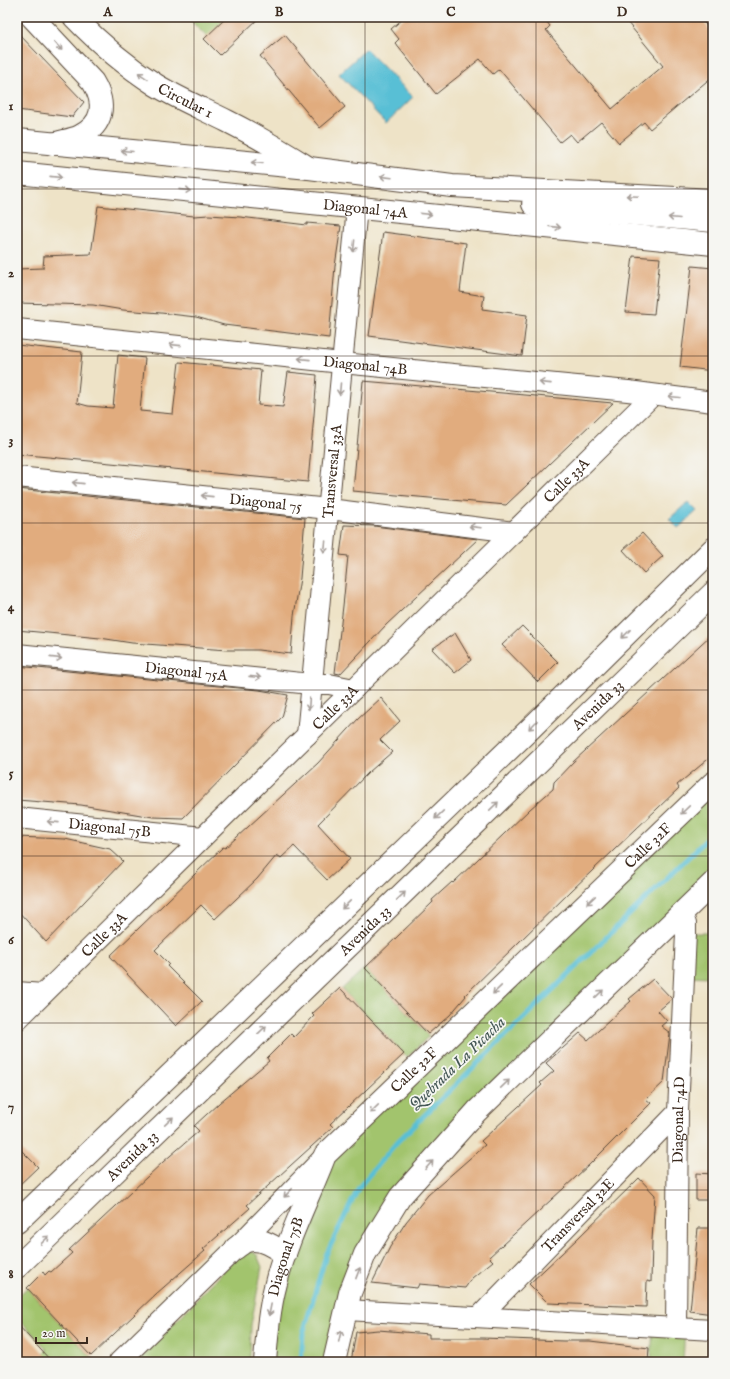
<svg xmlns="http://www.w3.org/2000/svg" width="730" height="1379" font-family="'IM FELL English',serif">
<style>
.green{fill:#a2c46d;stroke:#6e7746}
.water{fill:#58bfd5;stroke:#4a747a}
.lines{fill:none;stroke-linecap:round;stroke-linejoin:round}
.stream{stroke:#58bfd5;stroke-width:5}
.building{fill:#e1ac7e}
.minor-casing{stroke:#564637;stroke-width:22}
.tertiary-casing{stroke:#564637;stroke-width:24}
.secondary-casing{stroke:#564637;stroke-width:24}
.primary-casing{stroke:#564637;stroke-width:24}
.minor{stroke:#fff;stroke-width:20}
.tertiary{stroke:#fff;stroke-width:22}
.secondary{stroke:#fff;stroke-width:22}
.primary{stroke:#fff;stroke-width:22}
.oneway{stroke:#a79f9a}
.grid{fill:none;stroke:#3b2a1e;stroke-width:1;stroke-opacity:0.55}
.labels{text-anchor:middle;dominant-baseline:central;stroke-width:3.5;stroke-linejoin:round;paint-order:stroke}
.street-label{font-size:15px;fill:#3b2a1e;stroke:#f6f6f2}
.water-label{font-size:16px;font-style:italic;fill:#445755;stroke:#f6f6f2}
.neatline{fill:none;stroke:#3b2a1e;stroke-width:1.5}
.grid-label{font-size:13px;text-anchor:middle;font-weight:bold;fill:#3b2a1e}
</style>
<rect width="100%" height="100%" fill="#f6f6f2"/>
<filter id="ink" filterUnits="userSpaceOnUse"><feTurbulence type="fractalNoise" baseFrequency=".025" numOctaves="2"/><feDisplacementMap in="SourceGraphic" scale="8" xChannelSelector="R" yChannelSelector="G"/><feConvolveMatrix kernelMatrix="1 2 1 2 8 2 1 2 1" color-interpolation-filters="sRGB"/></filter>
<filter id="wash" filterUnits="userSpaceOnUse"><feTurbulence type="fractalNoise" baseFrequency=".012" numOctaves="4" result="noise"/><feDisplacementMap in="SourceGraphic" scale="16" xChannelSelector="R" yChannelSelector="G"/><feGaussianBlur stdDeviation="0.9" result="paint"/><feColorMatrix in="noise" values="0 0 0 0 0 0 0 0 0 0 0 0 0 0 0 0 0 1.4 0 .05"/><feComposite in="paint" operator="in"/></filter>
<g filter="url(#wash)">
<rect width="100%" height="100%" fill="#eee3c7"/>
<g class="green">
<path d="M187 17H227L207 37Z"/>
<path d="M713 783V883L477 1111 365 1254 334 1362H265L268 1322 325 1155Z"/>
<path d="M686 933H713V977L684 976Z"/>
<path d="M365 968 429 1036 407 1057 342 989Z"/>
<path d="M244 1249 250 1250 257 1255 262 1267 251 1325 250 1362H138Z"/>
<path d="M27 1288 96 1362H52L43 1353 47 1349 17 1317V1297Z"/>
<path d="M653 1327 685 1329 683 1362H651Z"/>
</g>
<g class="water">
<path d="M366 49 413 97 386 123 339 74Z"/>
<path d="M688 502 697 511 678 528 669 519Z"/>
</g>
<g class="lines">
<path class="stream" d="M301 1362 303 1334 326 1255 359 1187 397 1142 713 833"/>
</g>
<g id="blocks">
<g class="building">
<path d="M227 17H260L220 55 204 39Z"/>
<path d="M405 17H543L550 26 546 30 612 109 663 66 623 17H699L713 33V76L650 129 644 122 619 143 601 122 577 142 570 134 560 142 499 69 493 74 480 59 436 94 395 43 399 39 391 29Z"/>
<path d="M17 32 84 102 72 117 17 110Z"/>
<path d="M285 35 345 107 320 128 260 56Z"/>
<path d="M98 206 194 216 209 215 240 217 307 225V223L341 226 335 266 329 338 224 325 196 317 161 313 123 310 93 305 17 303V269L43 268 44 256 91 254Z"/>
<path d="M383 232 466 243 460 292 484 296 482 309 527 315 522 356 369 336Z"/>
<path d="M633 256 660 258 654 314 626 312Z"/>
<path d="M692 266 713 268V371L680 367Z"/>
<path d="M17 345 82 352 77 403 88 406 113 408 118 355 145 358 140 411 173 414 179 362 261 370 258 405 283 407 288 372 317 375 314 415 308 482 17 454Z"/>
<path d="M363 381 514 394 613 403 506 505 353 491Z"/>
<path d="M17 489 305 518 300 578 294 616 291 654 258 650H227L132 643 100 638 17 630Z"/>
<path d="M344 525 374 526 478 539 386 625 340 674 335 673 343 606 348 556 340 555Z"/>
<path d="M642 533 663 556 644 573 623 550Z"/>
<path d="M522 626 558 662 538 682 502 645Z"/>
<path d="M455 633 471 660 455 673 432 649Z"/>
<path d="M713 633V755L677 785 679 788 571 891 465 995 466 996 450 1015 428 1034 365 968 433 902 432 900 452 882 453 883 530 809 553 789 554 782 573 762Z"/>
<path d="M17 666 259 690 288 695 282 717 183 818 153 817 81 805 17 800Z"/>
<path d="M381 698 400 721 380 740 392 752 369 772 318 824 350 859 327 880 294 846 281 858 277 855 257 879 215 919 201 905 155 950 169 964 167 966 202 1001 176 1026 110 956 223 847 225 848 318 763 358 719Z"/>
<path d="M17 837 65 839 110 849 123 861 46 942 17 910Z"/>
<path d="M653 979 672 999 658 1011 667 1021 661 1026 670 1033 664 1082 646 1099 651 1103 589 1165 489 1257 493 1261 472 1278 465 1288 419 1284 417 1288 372 1283 390 1247 406 1222 428 1195 485 1145 481 1141 542 1085 540 1083 554 1071 546 1063 580 1033 588 1040 631 1001 629 999Z"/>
<path d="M340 988 404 1054 330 1124 333 1127 247 1205 250 1208 203 1249 205 1251 156 1294 91 1356 27 1288 43 1272 45 1275 49 1271 51 1272 72 1253 69 1250 163 1162 199 1131 194 1126 219 1103 269 1061 267 1058 291 1034 294 1037 314 1016 312 1014Z"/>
<path d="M17 1146 38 1167 17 1187Z"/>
<path d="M696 1173 713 1174V1200H696Z"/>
<path d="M639 1178 655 1195 652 1240 651 1282 647 1281 646 1307 548 1303 529 1284 577 1239Z"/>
<path d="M698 1228H713V1314L690 1311Z"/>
<path d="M17 1324 52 1362H17Z"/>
<path d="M378 1330 429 1334V1338H483L563 1341H590L649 1348 648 1362H351L356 1332Z"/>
</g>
</g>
</g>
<g filter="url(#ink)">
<use href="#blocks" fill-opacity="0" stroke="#564637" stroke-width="1"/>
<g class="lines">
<defs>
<g id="minor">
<path id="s1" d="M17 329 342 363 628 391 713 402"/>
<path id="s2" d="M17 477 329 509 514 532"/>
<path id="s3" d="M17 654 311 684H329L354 689"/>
<path id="s4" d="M307 735 357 207"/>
<path id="s5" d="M17 818 203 837"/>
<path d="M17 992 43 994"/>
<path id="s6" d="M17 1020 653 395"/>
<path d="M346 1310 713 1330"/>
<path id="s7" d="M479 1317 678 1112"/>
<path id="s8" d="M676 1328 678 1112 686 933V924L682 913"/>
<path d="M119 1362 236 1248 324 1157"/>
</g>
<g id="tertiary">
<path d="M32 17 93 82C106 104 104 124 80 136 72 140 61 141 53 144"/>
<path id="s9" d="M74 17C99 43 126 66 156 85 179 99 203 109 227 121 255 135 282 151 309 168"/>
<path d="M236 1248C239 1246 243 1242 247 1241 260 1237 276 1247 285 1255"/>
<path id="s10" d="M265 1362C267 1336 269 1309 276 1283 287 1239 309 1197 325 1155L713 783"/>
<path d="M334 1362 350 1293 365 1254 400 1197 477 1111 713 883"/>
</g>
<g id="secondary">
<path d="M17 140 309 168 452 186 713 200"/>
<path id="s11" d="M17 173 713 244"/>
<path d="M533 204 542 206 713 221"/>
</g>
<g id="primary">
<path d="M17 1222 529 730 713 549"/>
<path id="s12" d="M17 1267 713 593"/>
</g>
</defs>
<use href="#minor" class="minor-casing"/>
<use href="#tertiary" class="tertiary-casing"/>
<use href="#secondary" class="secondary-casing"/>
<use href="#primary" class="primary-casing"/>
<use href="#minor" class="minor"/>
<use href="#tertiary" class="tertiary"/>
<use href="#secondary" class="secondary"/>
<use href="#primary" class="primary"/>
</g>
<defs><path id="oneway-shaft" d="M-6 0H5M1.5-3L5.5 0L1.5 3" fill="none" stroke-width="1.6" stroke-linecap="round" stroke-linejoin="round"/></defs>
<g class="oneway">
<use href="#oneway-shaft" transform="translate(58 46) rotate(48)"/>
<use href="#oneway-shaft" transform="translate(143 76) rotate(-145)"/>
<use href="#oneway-shaft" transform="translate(127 151) rotate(-175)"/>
<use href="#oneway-shaft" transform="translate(257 163) rotate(-175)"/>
<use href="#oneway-shaft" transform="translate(56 177) rotate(6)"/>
<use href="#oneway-shaft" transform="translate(386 177) rotate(-173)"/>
<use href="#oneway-shaft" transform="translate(185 190) rotate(6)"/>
<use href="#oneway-shaft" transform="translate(632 196) rotate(-177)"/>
<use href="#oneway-shaft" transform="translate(426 214) rotate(6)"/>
<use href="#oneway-shaft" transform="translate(674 218) rotate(-175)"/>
<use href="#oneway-shaft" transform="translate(555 227) rotate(6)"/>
<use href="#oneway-shaft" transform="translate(354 246) rotate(96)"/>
<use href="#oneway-shaft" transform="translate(175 345) rotate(-174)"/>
<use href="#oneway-shaft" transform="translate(304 359) rotate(-174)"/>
<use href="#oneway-shaft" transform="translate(545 383) rotate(-174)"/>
<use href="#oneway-shaft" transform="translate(340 389) rotate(95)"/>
<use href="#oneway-shaft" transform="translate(674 397) rotate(-175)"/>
<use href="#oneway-shaft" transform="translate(78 483) rotate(-174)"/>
<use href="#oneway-shaft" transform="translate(207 496) rotate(-174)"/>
<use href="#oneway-shaft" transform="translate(475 527) rotate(-173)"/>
<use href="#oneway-shaft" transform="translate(325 547) rotate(96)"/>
<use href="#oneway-shaft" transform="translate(626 634) rotate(135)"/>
<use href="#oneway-shaft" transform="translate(56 658) rotate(6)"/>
<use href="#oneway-shaft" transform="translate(255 677) rotate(6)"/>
<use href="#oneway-shaft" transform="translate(309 704) rotate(94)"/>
<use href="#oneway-shaft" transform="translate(533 725) rotate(135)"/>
<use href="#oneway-shaft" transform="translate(494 806) rotate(-44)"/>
<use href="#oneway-shaft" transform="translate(685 810) rotate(136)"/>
<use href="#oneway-shaft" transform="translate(439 815) rotate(136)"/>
<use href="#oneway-shaft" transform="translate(53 822) rotate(-174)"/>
<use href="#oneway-shaft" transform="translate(401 896) rotate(-44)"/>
<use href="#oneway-shaft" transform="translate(591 900) rotate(136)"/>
<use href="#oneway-shaft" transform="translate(346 905) rotate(136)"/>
<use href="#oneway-shaft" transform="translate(497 990) rotate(136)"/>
<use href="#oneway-shaft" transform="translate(599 994) rotate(-44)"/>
<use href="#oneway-shaft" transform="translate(262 1030) rotate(-44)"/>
<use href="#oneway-shaft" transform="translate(505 1084) rotate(-44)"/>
<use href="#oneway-shaft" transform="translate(374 1109) rotate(136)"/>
<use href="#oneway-shaft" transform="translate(169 1121) rotate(-44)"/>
<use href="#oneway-shaft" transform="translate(429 1165) rotate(-48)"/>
<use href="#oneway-shaft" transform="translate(288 1193) rotate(134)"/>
<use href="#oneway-shaft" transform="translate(45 1240) rotate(-44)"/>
<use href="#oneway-shaft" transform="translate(358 1273) rotate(-69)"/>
<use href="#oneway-shaft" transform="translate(270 1310) rotate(101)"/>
<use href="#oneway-shaft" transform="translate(340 1336) rotate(-77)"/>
</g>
</g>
<path class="grid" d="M194 17V1362M365 17V1362M536 17V1362M17 189H713M17 356H713M17 523H713M17 690H713M17 856H713M17 1023H713M17 1190H713"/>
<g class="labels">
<g class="street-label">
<text stroke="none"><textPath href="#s9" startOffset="140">Circular 1</textPath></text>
<text stroke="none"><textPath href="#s11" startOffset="350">Diagonal 74A</textPath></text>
<text stroke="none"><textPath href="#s1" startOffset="350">Diagonal 74B</textPath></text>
<text stroke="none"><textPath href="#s4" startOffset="265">Transversal 33A</textPath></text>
<text stroke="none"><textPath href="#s6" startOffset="770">Calle 33A</textPath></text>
<text stroke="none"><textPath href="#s2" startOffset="250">Diagonal 75</textPath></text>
<text stroke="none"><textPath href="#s3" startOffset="170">Diagonal 75A</textPath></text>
<text stroke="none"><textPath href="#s12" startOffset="808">Avenida 33</textPath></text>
<text stroke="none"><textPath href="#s6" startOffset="446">Calle 33A</textPath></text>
<text stroke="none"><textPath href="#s5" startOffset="93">Diagonal 75B</textPath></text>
<text stroke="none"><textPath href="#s10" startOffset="664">Calle 32F</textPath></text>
<text stroke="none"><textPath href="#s12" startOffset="484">Avenida 33</textPath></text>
<text stroke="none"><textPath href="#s6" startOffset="122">Calle 33A</textPath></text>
<text stroke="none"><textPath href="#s10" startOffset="340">Calle 32F</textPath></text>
<text stroke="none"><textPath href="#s8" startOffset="208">Diagonal 74D</textPath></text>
<text stroke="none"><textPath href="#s12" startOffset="160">Avenida 33</textPath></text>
<text stroke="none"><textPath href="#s7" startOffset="142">Transversal 32E</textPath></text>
<text stroke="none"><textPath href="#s10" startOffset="108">Diagonal 75B</textPath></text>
</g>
<g class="water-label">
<text transform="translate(458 1064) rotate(-44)">Quebrada La Picacha</text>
</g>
</g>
<rect width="730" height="1379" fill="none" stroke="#f6f6f2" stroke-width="44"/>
<path d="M36 1337v6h51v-6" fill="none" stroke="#3b2a1e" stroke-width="2"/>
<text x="42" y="1337" font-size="12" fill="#3b2a1e" stroke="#f6f6f2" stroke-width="3" paint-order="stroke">20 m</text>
<rect x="22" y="22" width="686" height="1335" class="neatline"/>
<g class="grid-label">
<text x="108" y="16">A</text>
<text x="279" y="16">B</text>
<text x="451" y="16">C</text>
<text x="622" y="16">D</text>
<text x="11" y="110">1</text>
<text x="11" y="277">2</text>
<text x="11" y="444">3</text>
<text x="11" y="611">4</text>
<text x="11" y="777">5</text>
<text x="11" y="944">6</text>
<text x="11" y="1111">7</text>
<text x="11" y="1278">8</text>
</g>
</svg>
